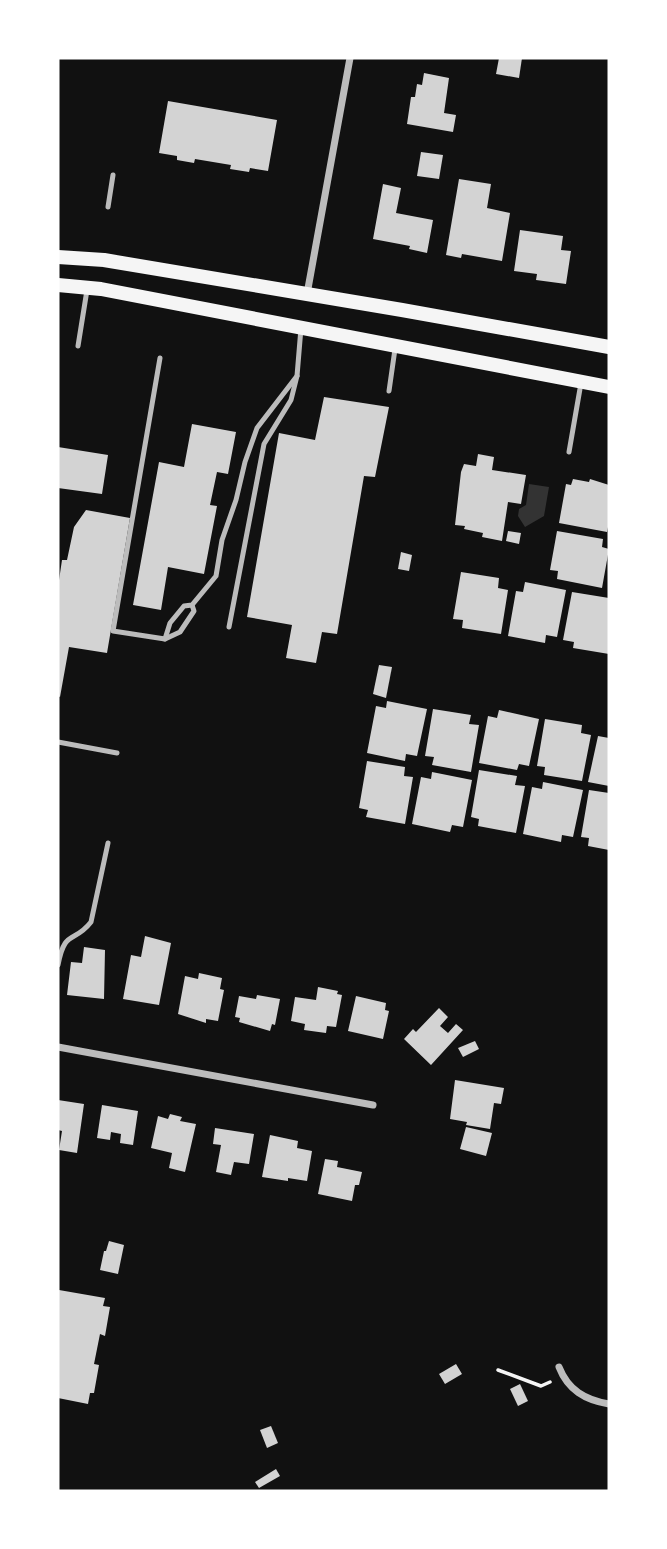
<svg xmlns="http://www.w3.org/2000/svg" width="667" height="1549" font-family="Rubik,sans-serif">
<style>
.water{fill:#333}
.building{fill:#d3d3d3}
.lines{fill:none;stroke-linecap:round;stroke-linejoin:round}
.path{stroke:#f5f5f5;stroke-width:3.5}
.service{stroke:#bcbcbc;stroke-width:5}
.minor{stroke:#bcbcbc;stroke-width:7}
.secondary{stroke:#f5f5f5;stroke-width:14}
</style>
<rect width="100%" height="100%" fill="#111"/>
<path class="water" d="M529 484 549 487 544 516 525 527 518 516 519 509 526 505Z"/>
<g class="building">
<path d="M499 58H522L519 78 496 74Z"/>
<path d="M424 73 449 78 444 113 456 115 453 132 407 124 411 97H415L417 84 422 85Z"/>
<path d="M168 101 277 120 268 171 250 168 249 172 230 169 231 165 195 159 194 163 177 160V156L159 153Z"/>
<path d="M421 152 443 155 439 179 417 176Z"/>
<path d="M459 179 491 184 487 208 510 213 502 261 462 254 461 258 446 255Z"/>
<path d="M383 184 401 188 396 213 433 220 427 253 409 249 410 246 373 239Z"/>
<path d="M520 230 563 236 561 250 571 251 566 284 536 280 537 274 514 271Z"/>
<path d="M324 397 389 407 375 477 364 476 337 634 322 632 316 663 286 658 292 625 247 617 279 433 315 440Z"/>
<path d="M192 424 236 432 228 474 217 472 210 505 217 506 204 574 168 567 161 610 133 605 159 462 184 467Z"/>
<path d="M58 447 108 455 102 494 58 488Z"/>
<path d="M478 454 494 457 492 470 526 475 521 504 508 502 502 541 482 537 483 533 464 529 465 526 455 525 461 472 464 464 476 466Z"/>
<path d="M573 479 589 482 590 479 609 485V522L607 532 559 523 566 484 571 485Z"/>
<path d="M86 510 130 518 107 653 69 647 60 697 58 696V587L62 560H67L74 527Z"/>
<path d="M508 531 521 533 519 544 506 541Z"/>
<path d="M557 531 603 539 602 547 609 549 602 588 557 579 558 571 550 570Z"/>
<path d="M401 552 412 555 409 571 398 569Z"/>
<path d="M461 572 499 578 498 588 508 590 501 634 462 628 463 620 453 619Z"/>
<path d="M525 582 566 590 557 637 546 635 545 643 508 636 516 591 523 592Z"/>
<path d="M572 592 609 598V654L573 648 574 642 563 640Z"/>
<path d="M379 665 392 667 386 698 373 694Z"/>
<path d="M387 701 427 709 417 756 406 754 405 761 367 753 376 706 386 708Z"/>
<path d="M433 709 471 715 469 724 479 725 471 772 432 765 434 757 425 756Z"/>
<path d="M499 710 539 719 529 766 519 764 517 770 479 763 488 716 497 718Z"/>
<path d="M545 719 582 725 581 733 591 735 582 781 544 775 545 767 537 766Z"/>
<path d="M598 736 609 738V786L588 782Z"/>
<path d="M367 761 405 767 404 776 413 777 405 824 366 817 368 810 359 808Z"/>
<path d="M479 770 517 776 515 785 525 786 516 833 478 826 479 819 471 817Z"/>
<path d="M432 772 472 780 463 827 452 825 450 832 412 824 421 777 431 779Z"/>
<path d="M543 782 583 790 573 837 562 835 561 842 523 834 532 787 542 789Z"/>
<path d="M589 790 609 793V850L588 846 589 838 581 837Z"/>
<path d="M145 936 171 943 159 1005 123 999 131 955 141 957Z"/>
<path d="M84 947 105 950 104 999 67 995 71 962 82 963Z"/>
<path d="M199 973 222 978 220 989 224 990 218 1021 206 1019V1023L178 1014 185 976 198 979Z"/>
<path d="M318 987 338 991 337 994 342 995 336 1027 327 1026 326 1033 304 1030 305 1024 291 1021 295 997 316 1000Z"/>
<path d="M257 995 280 999 275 1025 272 1024 270 1031 239 1022 240 1018 235 1017 239 996 256 999Z"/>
<path d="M356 996 386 1003 385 1010 389 1011 383 1039 348 1031Z"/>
<path d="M439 1008 448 1017 440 1026 448 1033 456 1024 463 1030 431 1065 404 1039 413 1029 416 1032Z"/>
<path d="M475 1041 479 1049 463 1057 458 1048Z"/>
<path d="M455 1080 504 1088 501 1104 494 1103 490 1129 466 1125 467 1122 450 1119Z"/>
<path d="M58 1100 84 1104 77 1153 59 1150 62 1131 58 1130Z"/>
<path d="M102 1105 138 1111 133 1145 120 1143 121 1134 111 1132 110 1140 97 1138Z"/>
<path d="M170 1114 182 1117 180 1121 196 1124 185 1172 169 1168 172 1153 151 1148 158 1116 168 1119Z"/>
<path d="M466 1127 492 1133 486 1156 460 1149Z"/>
<path d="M215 1128 254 1134 249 1164 234 1162 231 1175 216 1172 221 1145 213 1144Z"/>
<path d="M270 1135 298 1141 297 1148 312 1151 307 1181 288 1178V1181L262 1177Z"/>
<path d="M325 1159 338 1161 337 1167 362 1172 359 1185H355L352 1201 318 1194Z"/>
<path d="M109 1241 124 1245 118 1274 100 1270 104 1251H106Z"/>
<path d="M59 1290 105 1298 103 1306 110 1307 105 1336 100 1334 94 1364 99 1365 94 1393H90L88 1404 58 1398Z"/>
<path d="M456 1364 462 1374 445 1384 439 1374Z"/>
<path d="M520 1384 528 1401 518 1406 510 1389Z"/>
<path d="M271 1426 278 1443 267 1448 260 1430Z"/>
<path d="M276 1469 280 1476 259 1488 255 1482Z"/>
</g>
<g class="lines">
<path class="path" d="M498 1370 541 1386 550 1382"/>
<g class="service">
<path d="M108 207 113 175"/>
<path d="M78 346 87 290"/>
<path d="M160 358 113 631 165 639 170 623 184 606 192 605 216 576 222 540 236 500 245 462 257 428 297 376"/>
<path d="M389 391 395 349"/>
<path d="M569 452 581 383"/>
<path d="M229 627 264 444 291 400 297 376 301 328"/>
<path d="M165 639 180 632 194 611 192 605"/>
<path d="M58 742 117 753"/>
<path d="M58 965C65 928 74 944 91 922L108 843"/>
</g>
<g class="minor">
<path d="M307 294 350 58"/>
<path d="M58 1047 373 1105"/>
<path d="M559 1367C568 1390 585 1400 609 1404"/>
</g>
<g class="secondary">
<path d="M58 257 104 260 402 310 609 347"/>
<path d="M58 285 101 289 609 387"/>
</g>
</g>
<rect width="667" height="1549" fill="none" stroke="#ffffff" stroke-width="119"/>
</svg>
